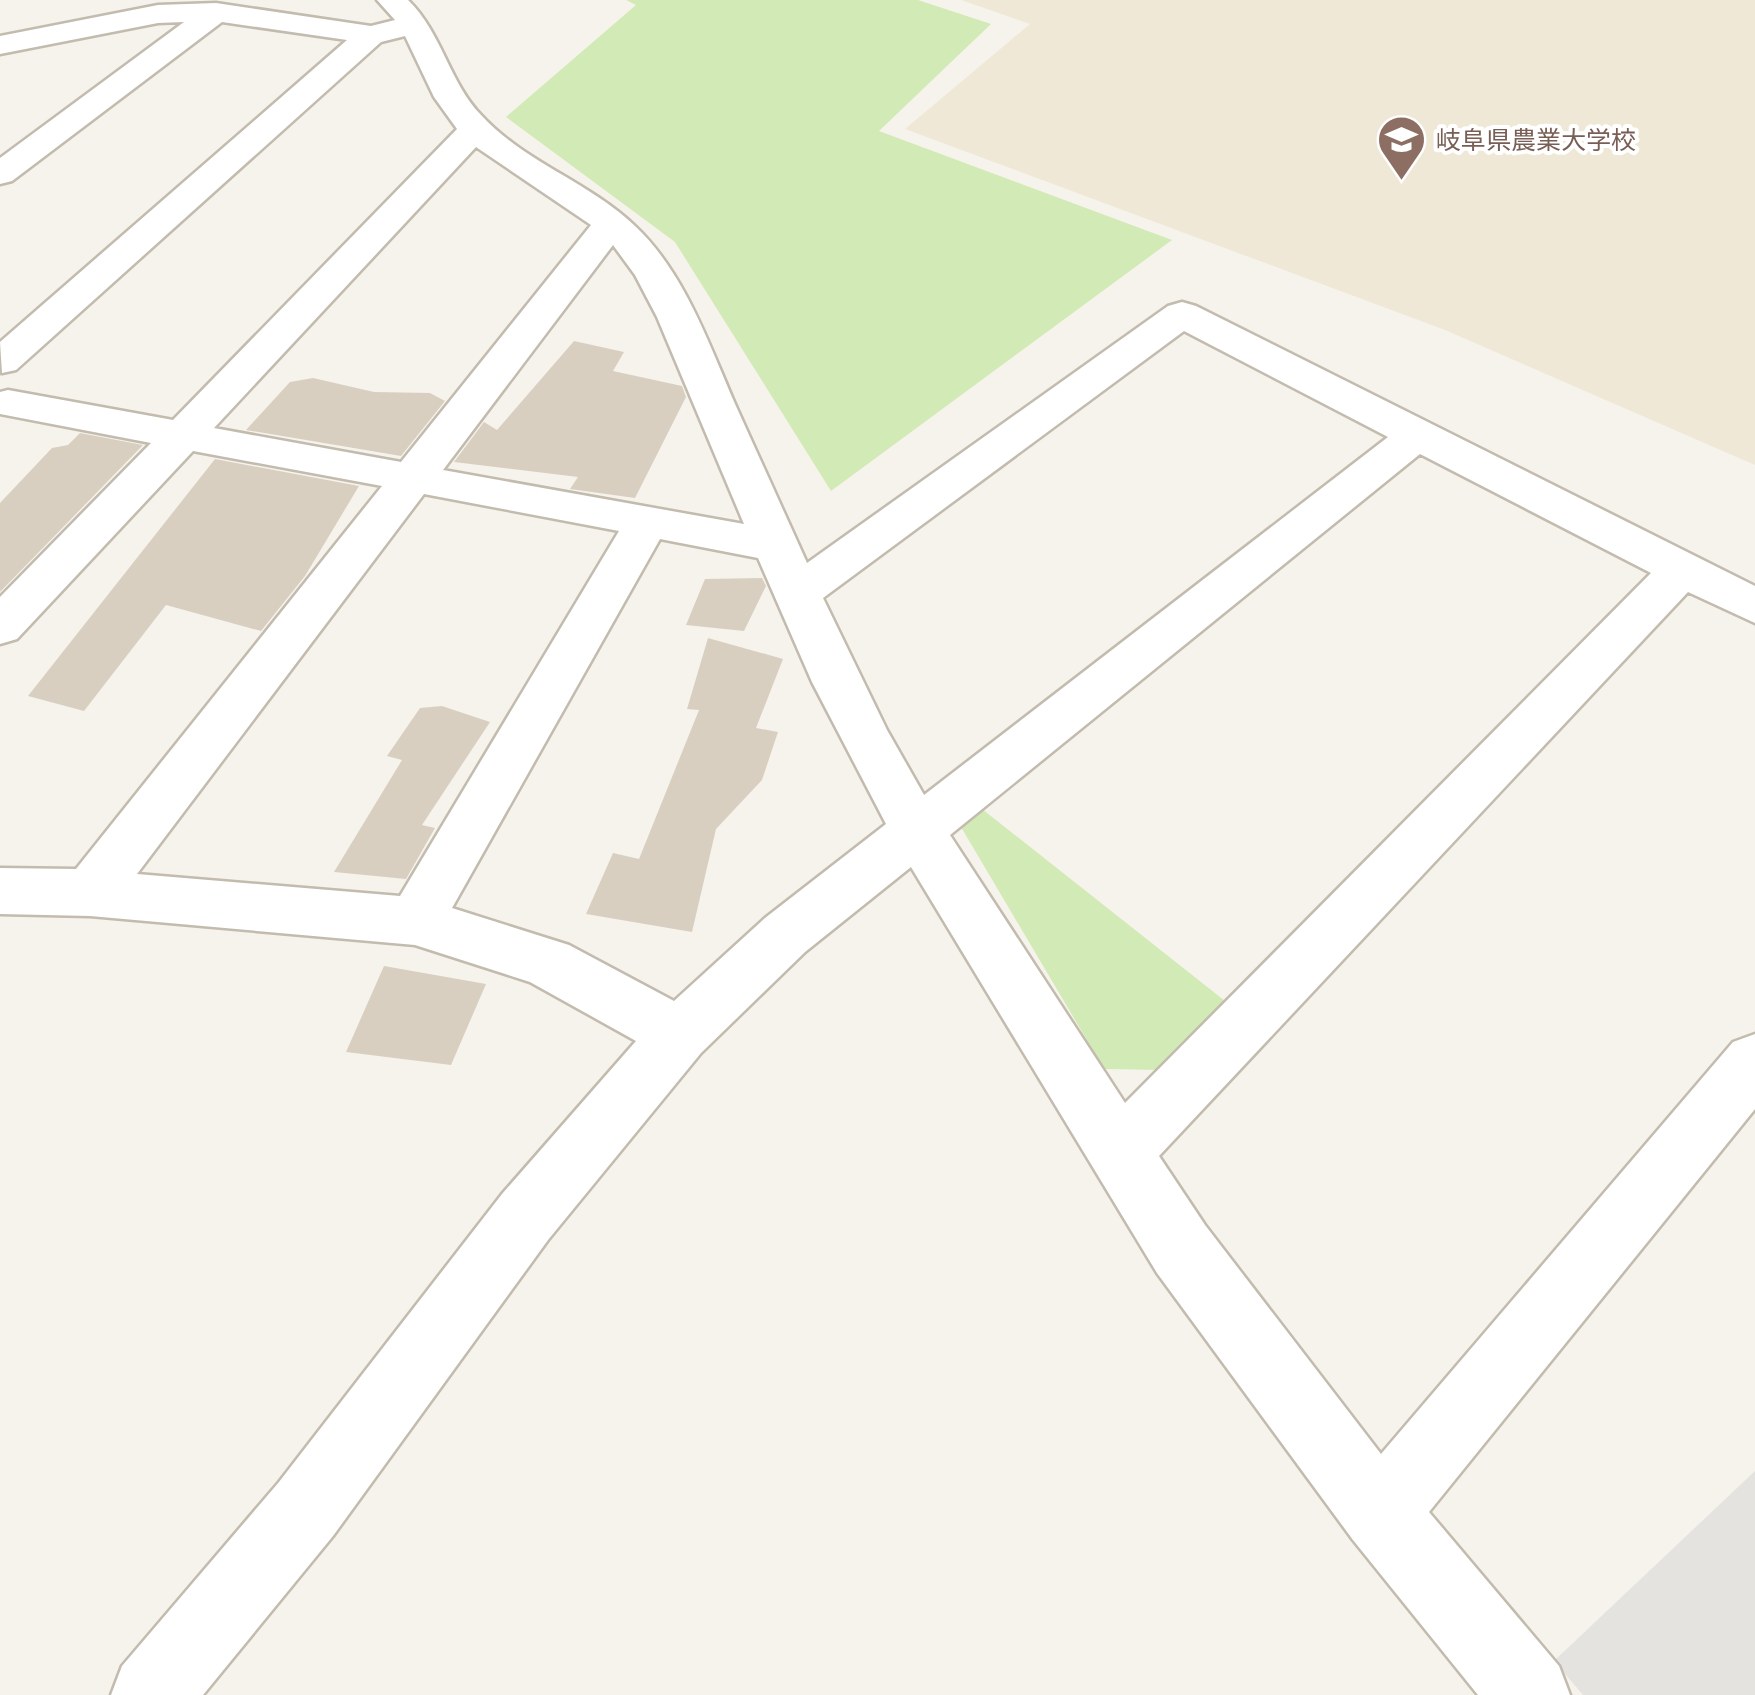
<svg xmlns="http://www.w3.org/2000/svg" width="1755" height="1695" font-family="Roboto,'Noto Sans JP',sans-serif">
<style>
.education{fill:#efe8d6}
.green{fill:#d2eab5}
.parking{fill:#e5e3e0}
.building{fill:#d8cfc1}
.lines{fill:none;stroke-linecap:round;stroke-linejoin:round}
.minor-casing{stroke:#c2bbae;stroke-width:5}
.minor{fill:#fff;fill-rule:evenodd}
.labels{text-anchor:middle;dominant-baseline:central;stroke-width:8;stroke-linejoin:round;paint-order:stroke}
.far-education-label{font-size:25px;fill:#785e54;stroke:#fff;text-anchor:start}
</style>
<rect width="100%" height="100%" fill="#f6f3ec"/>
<path class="education" d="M961 0H1755V465L1445 330 905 129 1030 24Z"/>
<g class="green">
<path d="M626 0H918L991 24 879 131 1172 240 831 491 675 242 506 117 636 5Z"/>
<path d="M982 809 1225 1001 1164 1070 1104 1069 961 827Z"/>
</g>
<path class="parking" d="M1755 1471V1695H1583L1554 1661Z"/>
<g class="building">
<path d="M574 341 624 352 613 371 682 386 686 397 635 498 570 489 578 477 454 462 484 422 497 430Z"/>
<path d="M313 378 374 392 430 393 445 401 401 456 246 430 290 382Z"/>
<path d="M80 433 143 445 0 592V503L52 448 68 445Z"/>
<path d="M215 459 359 486 305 576 261 631 166 605 84 711 28 696Z"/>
<path d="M762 578 766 586 744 631 686 625 705 579Z"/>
<path d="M708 638 783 659 756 728 778 732 762 780 716 829 692 932 586 914 613 853 639 859 699 710 687 709Z"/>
<path d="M442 706 490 722 422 825 435 828 406 879 334 872 402 760 387 756 420 708Z"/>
<path d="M384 966 486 984 451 1065 346 1052Z"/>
</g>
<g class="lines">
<defs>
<path id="minor" d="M377 0H408C442 33 449 82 481 115 524 162 589 182 635 226 684 272 709 344 735 404 759 457 784 512 807 563L1168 306 1182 302 1196 306 1755 586V623L1688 592 1159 1156 1205 1225 1381 1454 1733 1042 1755 1034V1109L1429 1512 1559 1666 1570 1695H1478L1353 1540 1157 1273 911 867 805 952 701 1053 548 1240 333 1536 203 1695H111L122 1666 279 1482 502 1194 636 1041 530 982 415 945 90 916 0 914V868L76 869 382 486 193 451 17 639 0 644V597L151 443 0 414V392L8 390 173 420 457 129 434 97 405 36 381 42 16 370 2 373 0 342 347 40 222 22 12 181 0 184V158L184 22 158 23 0 54V36L158 5 216 3 371 26 395 20ZM476 147 591 225 401 462 214 428ZM613 245 635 275 657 317 744 524 443 470ZM1184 331 1388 437 924 795 887 730 823 598ZM1420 454 1651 573 1125 1103 950 835ZM424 494 619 531 400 896 137 874ZM660 539 758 558 812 682 886 824 765 918 674 1001 569 945 452 908Z"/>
</defs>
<use href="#minor" class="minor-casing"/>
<use href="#minor" class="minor"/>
</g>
<defs>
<symbol id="university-pin" viewBox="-11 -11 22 30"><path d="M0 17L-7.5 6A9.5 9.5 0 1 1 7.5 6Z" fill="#8d6e63" stroke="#fff"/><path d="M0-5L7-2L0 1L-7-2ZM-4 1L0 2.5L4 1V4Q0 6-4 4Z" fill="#fff"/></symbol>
</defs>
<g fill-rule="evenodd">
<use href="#university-pin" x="1374" y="112" width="55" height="75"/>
</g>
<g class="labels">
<g class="far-education-label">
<text x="1436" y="140">岐阜県農業大学校</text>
</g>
</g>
</svg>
